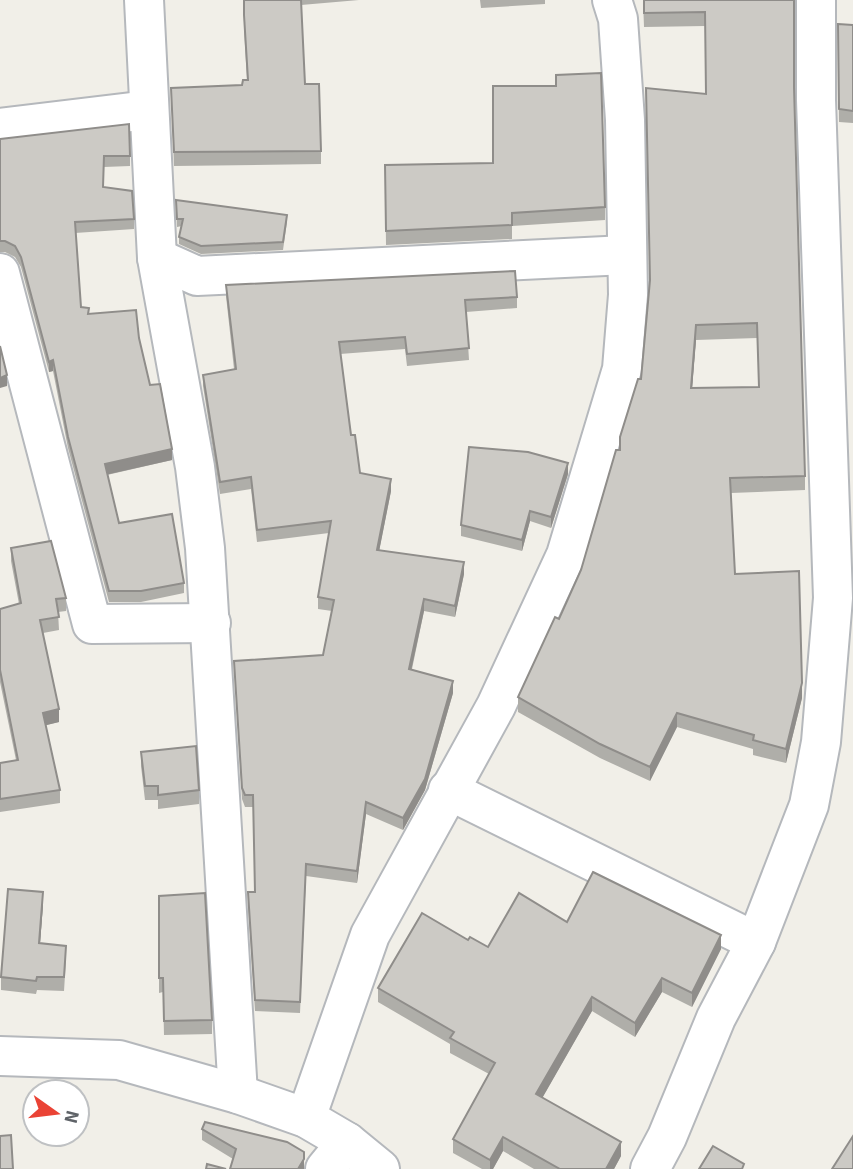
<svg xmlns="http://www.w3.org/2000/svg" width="853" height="1169" font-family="'Source Sans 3',sans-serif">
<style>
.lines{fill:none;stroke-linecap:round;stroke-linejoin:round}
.minor-casing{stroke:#b5b8bc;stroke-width:42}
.minor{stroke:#fff;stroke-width:38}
.wall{fill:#afaea9;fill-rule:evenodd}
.shaded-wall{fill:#8f8d8a}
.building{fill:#cccac5;stroke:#8f8d8a;stroke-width:2;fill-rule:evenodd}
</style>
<rect width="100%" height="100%" fill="#f1efe8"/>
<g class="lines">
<defs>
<g id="minor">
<path d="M144 0 157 258 195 467 205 548 238 1094"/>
<path d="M0 128 148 110"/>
<path d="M157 258 197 276 626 255"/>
<path d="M0 273 92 624 211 623"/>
<path d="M448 790 756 942"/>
<path d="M0 1056 119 1060 238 1094 306 1118 347 1142 380 1169"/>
<path d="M306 1118 370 935 496 706 566 555 622 369 628 295 625 120 618 19 612 0"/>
<path d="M325 1169 347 1142"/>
<path d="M650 1169 667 1137 716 1018 756 942 809 805 821 742 833 598 816 100V0"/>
</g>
</defs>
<use href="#minor" class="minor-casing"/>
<use href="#minor" class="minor"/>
</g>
<g class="wall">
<path d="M244 0H359L301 5 305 84 321 151V164L174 166 171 88 242 85 247 80 244 29Z"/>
<path d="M480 0H545V4L481 8Z"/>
<path d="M643 0H794V87L805 476V490L731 493 735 574 802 698 786 763 753 755V749L677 727 650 781 600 758 518 712V697L559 619 581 570 620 450 641 379 706 94 705 26 644 27ZM757 338 759 387 692 388 696 340Z"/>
<path d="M838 24 853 25V24V123L839 122Z"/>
<path d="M0 139 130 156V166L104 167 103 187 134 219V229L75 233 81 307 89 314 139 338 150 385 172 460 107 475 119 523 184 583V593L141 602H109L68 448 53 371 49 372 21 267 15 257 5 252H0Z"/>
<path d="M385 165 605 207V220L512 226V239L386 245Z"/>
<path d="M176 200 287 222 283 250 201 254 179 244V237L182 226 177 227Z"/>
<path d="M226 285 517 297V308L466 312 469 360 407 366 405 349 340 354 351 435 360 473 391 491 379 551 464 574 455 617 424 611 412 669 453 693 425 790 403 830 366 814 357 883 306 876 300 1013 255 1011 248 904V892H255L253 807H245L242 799 234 661 323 655 332 611 318 609V597L329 533 257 542 251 489 220 494 203 386V375L234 369 226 296Z"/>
<path d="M568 474 551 528 530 521 522 551 461 536V525Z"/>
<path d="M11 548 66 598V611L58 612 59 630 43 633 59 722 46 725 60 790V803L0 812V763L16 760 0 682V609L19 604 11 561Z"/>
<path d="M141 752 199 790V804L158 809V800H145L141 766Z"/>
<path d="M159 896 212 1020V1034L164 1035 163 992 159 993Z"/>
<path d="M43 905 40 943 66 959 64 991 37 990 36 994 1 990V977Z"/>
<path d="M567 922 721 949 692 1007 662 992 635 1037 592 1011 542 1098 621 1156 614 1169H534L503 1151 493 1169H482L453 1153V1139L489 1074 450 1053V1044L378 1002V988L468 940 488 947Z"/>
<path d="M202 1129 304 1152V1169H230L233 1159 202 1140Z"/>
</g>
<g class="shaded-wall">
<path d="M696 325V340L691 402V388Z"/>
<path d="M53 360V371L49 372V362Z"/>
<path d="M7 375V386L0 388V378Z"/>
<path d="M172 449V460L105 475V464Z"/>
<path d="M568 463V474L551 528V517Z"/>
<path d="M391 479V491L377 562V550Z"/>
<path d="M530 511V521L522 551V540Z"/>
<path d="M464 562V574L455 617V606Z"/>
<path d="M424 599V611L409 680V669Z"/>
<path d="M453 681V693L425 790 403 830V818Z"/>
<path d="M802 683V698L786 763V749Z"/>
<path d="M59 709V722L43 726V713Z"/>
<path d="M677 713V727L650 781V767Z"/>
<path d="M366 802V814L357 883V871Z"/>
<path d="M43 892V905L39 957V943Z"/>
<path d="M721 935V949L692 1007V993Z"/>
<path d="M662 978V992L635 1037V1023Z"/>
<path d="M592 997V1011L536 1109V1094Z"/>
<path d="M503 1137V1151L493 1169H490V1160Z"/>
<path d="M621 1142V1156L614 1169H606Z"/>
<path d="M304 1159V1169H298Z"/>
</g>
<g class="building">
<path d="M244 0H301L305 84H319L321 151 174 152 171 88 242 85 243 80H248L244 15Z"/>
<path d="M644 0H794V87L805 476 730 478 735 574 799 571 802 683 786 749 753 740 754 735 677 713 650 767 600 744 518 697 555 617 559 619 581 570 616 450H620V437L638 379H641L650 280 646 88 706 94 705 12 644 13ZM757 323 759 387 691 388 696 325Z"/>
<path d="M838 24 853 25V24V111L839 109Z"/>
<path d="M601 73 605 207 512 213V225L386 231 385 165 493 163V86H556V75Z"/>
<path d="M129 124 130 156H104L103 187 132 191 134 219 75 222 81 307 89 308 88 314 136 310 139 338 150 385 160 384 172 449 105 464 119 523 172 514 184 583 141 591H109L68 437 53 360 49 362 21 257 15 246 5 241H0V139Z"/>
<path d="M176 200 287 215 283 242 201 246 179 237 183 219H177Z"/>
<path d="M515 271 517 297 465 300 469 348 407 354 405 337 339 342 351 435H355L360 473 391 479 377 550 464 562 455 606 424 599 409 669 453 681 425 779 403 818 366 802 357 871 306 864 300 1002 255 1000 248 892H255L253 795H245L242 788 234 661 323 655 334 600 318 597 331 521 257 530 251 477 220 482 203 375 236 369 226 285Z"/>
<path d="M0 346 7 375 0 378Z"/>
<path d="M469 447 528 452 568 463 551 517 530 511 522 540 461 525Z"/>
<path d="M51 541 66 598 56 599 59 617 40 620 59 709 43 713 60 790 0 799V763L18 760 0 670V609L21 603 11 548Z"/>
<path d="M196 746 199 790 158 795V786H145L141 752Z"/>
<path d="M593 872 721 935 692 993 662 978 635 1023 592 997 536 1094 621 1142 606 1169H560L503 1137 490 1160 453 1139 495 1063 450 1038 454 1032 378 988 422 913 468 940 470 937 488 947 519 893 567 922Z"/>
<path d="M8 889 43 892 39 943 66 946 64 977H37L36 981 1 977Z"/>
<path d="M205 893 212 1020 164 1021 163 978H159V896Z"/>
<path d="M205 1122 287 1142 304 1152V1159L298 1169H230L236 1149 202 1129Z"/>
<path d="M11 1135 13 1169H0V1136Z"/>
<path d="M853 1136V1169H832Z"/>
<path d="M713 1146 744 1164 742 1169H699Z"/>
<path d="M207 1164 226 1169H206Z"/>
</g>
<g transform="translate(56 1113) rotate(104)"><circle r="33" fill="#ffffff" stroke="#bfc1c3" stroke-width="2"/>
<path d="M0-5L12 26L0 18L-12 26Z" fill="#ea4335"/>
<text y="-10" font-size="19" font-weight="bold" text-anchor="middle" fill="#5f6368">N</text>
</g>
</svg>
